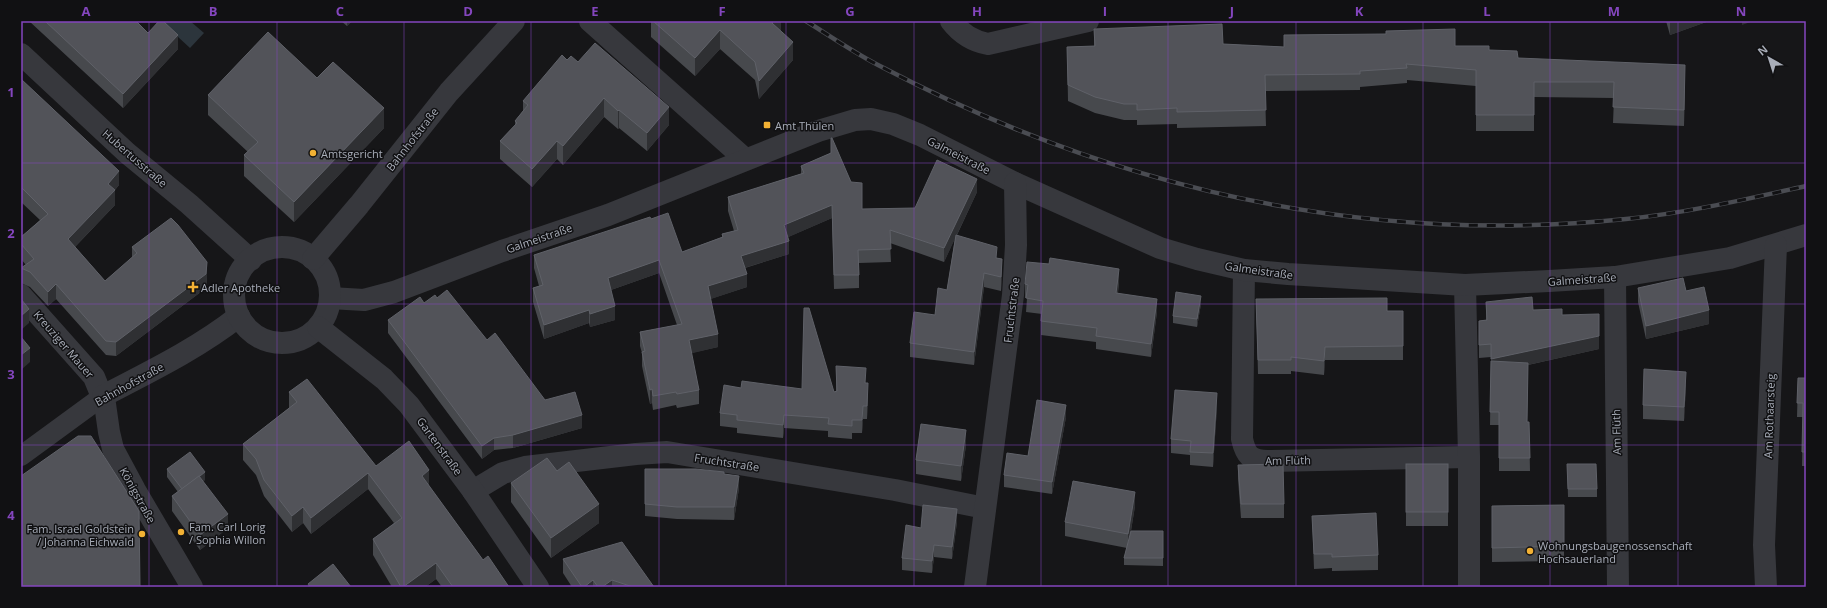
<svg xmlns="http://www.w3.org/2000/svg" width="1827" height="608" font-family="'Open Sans',sans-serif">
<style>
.water{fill:#2c353c}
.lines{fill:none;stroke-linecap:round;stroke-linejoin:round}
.pedestrian{stroke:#37383d;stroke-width:20}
.minor{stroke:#37383d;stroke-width:22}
.tertiary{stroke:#37383d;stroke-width:22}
.rail-casing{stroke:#4a4c52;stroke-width:4.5}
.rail{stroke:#111113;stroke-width:3;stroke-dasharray:9;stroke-linecap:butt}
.wall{fill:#47494d}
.shaded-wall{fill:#2f3033}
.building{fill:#525359;stroke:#5f6168}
.grid{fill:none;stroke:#8446be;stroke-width:1;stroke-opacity:0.55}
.poi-dot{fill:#f2b134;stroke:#111113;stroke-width:1.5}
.labels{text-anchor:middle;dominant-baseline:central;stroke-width:3;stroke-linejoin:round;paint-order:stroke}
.poi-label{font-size:11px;fill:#a8adb8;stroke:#111113;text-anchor:start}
.street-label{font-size:11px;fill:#a8adb8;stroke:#111113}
.neatline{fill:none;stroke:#8446be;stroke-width:1.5}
.grid-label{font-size:13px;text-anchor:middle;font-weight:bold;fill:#8446be}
</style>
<rect width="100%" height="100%" fill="#161618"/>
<path class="water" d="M165 21H190L204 33 190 48 163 23Z"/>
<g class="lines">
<path class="pedestrian" d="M21 456 103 396"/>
<g class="minor">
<path d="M590 21 745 159"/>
<path d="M951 21C961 34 972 41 988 44L1088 21"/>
<path d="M21 54 127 153 189 204 251 260"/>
<path d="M1244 270 1242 439C1246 456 1250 460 1267 461L1469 457"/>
<path d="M1615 277 1618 587"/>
<path d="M1465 285 1469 457V587"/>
<path d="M21 295 94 377 105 404 109 432 113 449 135 490 192 587"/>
<path d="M330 298 364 300 394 292 502 251 608 215 818 131 855 120 871 119 893 124 920 135 1015 183 1160 248 1197 259 1244 270 1288 274 1465 285 1549 281 1615 277 1730 258 1806 235"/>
<path d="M103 396C149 372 197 349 239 316"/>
<path d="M473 491 503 473 525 467 636 454 667 452 895 490 985 508"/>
<path d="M975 587 1013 295 1016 245 1015 183"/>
<path d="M1766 587 1764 545 1776 245"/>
</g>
<g class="tertiary">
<circle cx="282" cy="295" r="48"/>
<path d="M313 259 359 205 449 92 514 21"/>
<path d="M318 327 384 379 409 405 473 491 538 587"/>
</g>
<defs>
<path id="rail" d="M806 21C830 36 853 52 878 65 1112 188 1362 246 1626 219 1687 213 1747 199 1806 186"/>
</defs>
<use href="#rail" class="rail-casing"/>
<use href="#rail" class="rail"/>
</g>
<g class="wall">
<path d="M29 21H136L148 33 178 49 123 108Z"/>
<path d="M341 21H352L347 26Z"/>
<path d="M651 21H781L780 31 793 60 759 99 755 80 720 49 695 76 651 37Z"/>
<path d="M1666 21H1709L1670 35Z"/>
<path d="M1094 29 1223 44 1284 47 1455 46 1489 50 1518 58 1685 80 1684 126 1613 123 1614 98 1534 97V131H1476V86L1407 80V83L1360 87V90L1265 91 1266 126 1177 128V124L1137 125V120H1124L1095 113 1068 101 1067 47 1094 46Z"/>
<path d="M567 60 578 62 669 125 647 151 619 128 618 129 604 117 563 165 557 159 532 187 500 159V141L515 125V121L523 111V101Z"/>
<path d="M317 78 384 128 294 222 244 176V155L248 152 208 115V95Z"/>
<path d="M21 79 119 185 115 190V205L75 247 105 281 132 258V247L207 277 206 288 116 356 106 355 56 299 48 306 30 287 21 283V268L26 265 21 259V237L40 220 21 202Z"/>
<path d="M831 138 862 209 915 208 977 192 957 235 997 258 1002 272 1001 291 984 287 974 365 910 357V343L935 315 947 290 955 238 944 262 890 243 891 262 859 263V288L834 289 832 218 788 237 789 254 745 268 747 287 710 299 718 347 691 353 699 390V404L677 408 676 405 653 410 652 403 650 404 642 366V353L640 346V332L677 325 659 273 611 290 615 320 590 327 589 323 544 339 533 302V288L539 286 534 268V255L651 219 682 252 722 237V234L734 231 728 211V197L801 174V166L831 153Z"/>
<path d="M1119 282 1118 293 1157 312 1151 357 1096 349V342L1041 335V321L1042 314 1026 312 1027 298H1025V284Z"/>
<path d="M1638 288 1686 291 1709 324 1646 339 1638 302Z"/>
<path d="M1256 299 1387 311H1403V360H1325L1324 375 1291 371V374H1258Z"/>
<path d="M1486 302 1562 315 1599 349 1528 365 1527 422H1529L1530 471H1499V425H1490L1491 357 1479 358V321L1486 320Z"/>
<path d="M424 303 487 340 545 400 582 428 513 448 494 450 482 459 388 333V320Z"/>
<path d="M1201 304 1197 327 1173 323V316Z"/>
<path d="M836 366 866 383 868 396 867 419H863L862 433H852V439L828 437V431L784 428 783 438 737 433V428L720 426V413L741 388 802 389 834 392 836 391Z"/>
<path d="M1798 378H1806V466H1802L1803 417H1797Z"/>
<path d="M1686 385 1684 421 1643 419V405Z"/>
<path d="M289 392 376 466 429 486 483 560 509 587H442L436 579 425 587H392L373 555V539L394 523 368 489 311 534 303 523 292 532 264 496 256 475 243 460V444L289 408Z"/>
<path d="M1217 407 1213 467 1190 465V455L1171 453V439Z"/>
<path d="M1066 417 1052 494 1004 487V475L1028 456Z"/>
<path d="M966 445 961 481 916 474V460Z"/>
<rect x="1406" y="464" width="42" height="62"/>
<path d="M1567 464 1597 489V497H1568Z"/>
<path d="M1238 465 1284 504V518H1241L1238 479Z"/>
<path d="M167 469 205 480 203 481 228 528 200 550 172 511V496L178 492 167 477Z"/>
<path d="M645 469 724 474 739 488 734 520 677 519 645 516Z"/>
<path d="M557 471 599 523 551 558 511 502V483Z"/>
<path d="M1564 505V561L1492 562V506Z"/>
<path d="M1135 506 1131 531H1163V566L1124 565V558L1127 548 1065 536V522Z"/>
<path d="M1312 516 1378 555V570L1332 571V568L1314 569Z"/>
<path d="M957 522 952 559 934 557 932 573 902 570V558L921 528Z"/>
<path d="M563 559 654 587H572L563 573Z"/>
</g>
<g class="shaded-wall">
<path d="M347 21H352L347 26Z"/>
<path d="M773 21H781V31L772 23Z"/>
<path d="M1670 21H1709L1670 35Z"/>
<path d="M1742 21H1753L1742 25Z"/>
<path d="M720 30V49L695 76V58Z"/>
<path d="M178 35V49L123 108V94Z"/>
<path d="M793 42V60L759 99V81Z"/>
<path d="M1685 65V80L1684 126V110Z"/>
<path d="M604 98V117L563 165V146Z"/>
<path d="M669 107V125L647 151V133Z"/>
<path d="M384 108V128L294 222V202Z"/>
<path d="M619 110V128L618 129V111Z"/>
<path d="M557 141V159L532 187V169Z"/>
<path d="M119 171V185L108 198 115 190V205L68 254V239L108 184Z"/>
<path d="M977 179V192L944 262V248Z"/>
<path d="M832 205V218L784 239V225Z"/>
<path d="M789 241V254L741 269V256Z"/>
<path d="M1002 259V272L1001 291V277Z"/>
<path d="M659 260V273L608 291V278Z"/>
<path d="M207 262V277L206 288 116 356V342Z"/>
<path d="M1119 269V282L1116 307V293Z"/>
<path d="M984 273V287L974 365V352Z"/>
<path d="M747 274V287L708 300V286Z"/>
<path d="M56 284V299L48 306V292Z"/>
<path d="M1201 296V304L1197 327V319Z"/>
<path d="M1157 299V312L1151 357V344Z"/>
<path d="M615 306V320L590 327V314Z"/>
<path d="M29 309V323L21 330V316Z"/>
<path d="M589 310V323L544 339V325Z"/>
<path d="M1709 310V324L1646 339V326Z"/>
<path d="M718 334V347L689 354V340Z"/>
<path d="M1599 336V349L1491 373V359Z"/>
<path d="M1325 347V360L1324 375V361Z"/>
<path d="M30 348V362L21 370V355Z"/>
<path d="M1686 372V385L1684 421V407Z"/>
<path d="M868 383V396L867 419V406Z"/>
<path d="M652 389V403L650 404V390Z"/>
<path d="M1217 393V407L1213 467V453Z"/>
<path d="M1066 405V417L1052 494V482Z"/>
<path d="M863 406V419L862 433V420Z"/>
<path d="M582 415V428L513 448V435Z"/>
<path d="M784 415V428L783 438V425Z"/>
<path d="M966 430V445L961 481V466Z"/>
<path d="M494 438V450L482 459V446Z"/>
<path d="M429 470V487L422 476Z"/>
<path d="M205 472V480L182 497V489Z"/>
<path d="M368 473V489L311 534V518Z"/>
<path d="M739 476V488L734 520V507Z"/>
<path d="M1135 492V506L1128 548V534Z"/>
<path d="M599 504V523L551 558V538Z"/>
<path d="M303 507V523L292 532V516Z"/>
<path d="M957 509V522L952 559V547Z"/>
<path d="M228 514V528L200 550V535Z"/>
<path d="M934 545V557L932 573V561Z"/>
<path d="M436 563V579L425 587H403Z"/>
<path d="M593 580V587H584Z"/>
<path d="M612 580V587H602Z"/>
</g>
<g class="building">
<path d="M45 21H136L148 33 159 21H163L178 35 123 94Z"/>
<path d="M653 21H773L772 23 793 42 759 81 755 62 720 30 695 58Z"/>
<path d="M1222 24 1223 44 1284 47V35L1386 34V31L1455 29V46H1489V50L1517 51 1518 58 1685 65 1684 110 1613 107 1614 82H1534V115H1476V70L1406 64 1407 68 1360 71V74L1265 75 1266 110 1177 112V108L1137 110V104H1124L1095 97 1068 85 1067 47 1095 46 1094 29Z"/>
<path d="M268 32 317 78 333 62 384 108 294 202 244 155 258 142 208 95Z"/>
<path d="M595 43 669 107 647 133 619 110 618 111 604 98 563 146 557 141 532 169 500 141 517 123 515 121 528 105 523 101 562 55 567 60 571 56 578 62Z"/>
<path d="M21 79 119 171 108 184 115 190 68 239 105 281 137 253 132 247 171 218 178 225 207 262 206 274 116 342 106 341 56 284 48 292 30 272 21 268 34 259 21 244V237L48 214 21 187Z"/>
<path d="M831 138H832L851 182 862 183V209L915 208 937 160 977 179 944 248 890 230 891 249 858 250 859 275H834L832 205 784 225 789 241 741 256 747 274 708 286 718 334 689 340 699 390 677 394 676 392 653 396 652 389 650 390 642 352 645 351 640 332 682 324 659 260 608 278 615 306 590 314 589 310 544 325 533 288 543 285 534 255 650 217 651 219 668 213 682 252 723 237 722 234 738 230 728 197 804 173 801 166 831 153Z"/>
<path d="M956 235 997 247 996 258 1002 259 1001 277 984 273 974 352 910 343 914 312 935 315 938 288 947 290Z"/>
<path d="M1050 258 1119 269 1116 293 1157 299 1151 344 1096 336 1097 328 1041 321 1043 301 1026 298 1028 285 1025 284 1027 262 1049 264Z"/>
<path d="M1683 278 1686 291 1704 287 1709 310 1646 326 1638 288Z"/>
<path d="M447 290 487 340 495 333 545 400 575 392 582 415 513 435 494 438 482 446 388 320 420 297 424 303 435 295 437 298Z"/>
<path d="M1176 292 1201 296 1197 319 1173 316Z"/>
<path d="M1532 297 1533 310 1562 309V315L1599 314V336L1491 359V344L1479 345V321L1487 320 1486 302Z"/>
<path d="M1387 298V311H1403V346L1325 347 1324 361 1291 357V360H1258L1256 299Z"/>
<path d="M21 299 29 309 21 316Z"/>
<path d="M804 308H809L834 392 837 391 836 366 866 368 865 383H868L867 406H863L862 420H852V426L828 424 829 418 784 415 783 425 737 420V415L720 413 724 385 741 388 742 381 802 389Z"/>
<path d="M21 337 30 348 21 355Z"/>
<path d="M1491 361 1528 363 1527 422H1529L1530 458H1499V412H1490Z"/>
<path d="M1644 369 1686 372 1684 407 1643 405Z"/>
<path d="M1798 378H1806V452H1802L1803 403H1797Z"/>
<path d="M307 379 376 466 409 441 429 470 422 476 483 560 488 556 509 587H453L436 563 403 587H401L373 539 402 518 368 473 311 518 303 507 292 516 264 480 256 459 243 444 297 402 289 392Z"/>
<path d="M1175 390 1217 393 1213 453 1190 452 1191 441 1171 439Z"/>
<path d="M1037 400 1066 405 1052 482 1004 475 1007 453 1028 456Z"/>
<path d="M921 424 966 430 961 466 916 460Z"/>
<path d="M78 436H91L139 511 140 587H21V476Z"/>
<path d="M190 452 205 472 200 476H199L182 489 167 469Z"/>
<path d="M547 458 557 471 569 462 599 504 551 538 511 483Z"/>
<path d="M1283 464 1284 504H1241L1238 465Z"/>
<rect x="1406" y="464" width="42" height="48"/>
<path d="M1567 464H1596L1597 489H1568Z"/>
<path d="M645 469H696L724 472V474L739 476 734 507H677L645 504Z"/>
<path d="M199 476 228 514 200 535 172 496Z"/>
<path d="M1073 481 1135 492 1128 534 1065 522Z"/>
<path d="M923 505 957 509 952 547 934 545 932 561 902 558 906 525 921 528Z"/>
<path d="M1564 505V546L1492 548V506Z"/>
<path d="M1376 513 1378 555 1332 557V554H1314L1312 516Z"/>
<path d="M1131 531H1163V558H1124Z"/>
<path d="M622 542 654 587H633L612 580 602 587H598L593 580 584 587H582L563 559Z"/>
<path d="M333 564 351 587H310L308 584Z"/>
</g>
<path class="grid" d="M149 21V587M277 21V587M404 21V587M531 21V587M659 21V587M786 21V587M914 21V587M1041 21V587M1168 21V587M1296 21V587M1423 21V587M1550 21V587M1678 21V587M21 163H1806M21 304H1806M21 445H1806"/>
<g class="poi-dot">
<rect x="763" y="121" width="8" height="8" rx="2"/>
<circle cx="313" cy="153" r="4"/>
<path d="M191 281h4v4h4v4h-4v4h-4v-4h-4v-4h4z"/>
<circle cx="181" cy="532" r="4"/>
<circle cx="142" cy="534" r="4"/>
<circle cx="1530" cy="551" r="4"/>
</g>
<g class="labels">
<g class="poi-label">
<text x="775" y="125">Amt Thülen</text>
<text x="321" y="153">Amtsgericht</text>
<text x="201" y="287">Adler Apotheke</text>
<text x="189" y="526">Fam. Carl Lorig<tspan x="189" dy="13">/ Sophia Willon</tspan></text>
<text x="134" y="528" text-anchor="end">Fam. Israel Goldstein<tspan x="134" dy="13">/ Johanna Eichwald</tspan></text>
<text x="1538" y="545">Wohnungsbaugenossenschaft<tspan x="1538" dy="13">Hochsauerland</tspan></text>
</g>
<g class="street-label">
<text transform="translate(412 139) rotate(-52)">Bahnhofstraße</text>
<text transform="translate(959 155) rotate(27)">Galmeistraße</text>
<text transform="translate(135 158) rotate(41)">Hubertusstraße</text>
<text transform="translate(539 238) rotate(-19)">Galmeistraße</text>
<text transform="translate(1259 270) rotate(8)">Galmeistraße</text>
<text transform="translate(1582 279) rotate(-4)">Galmeistraße</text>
<text transform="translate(1011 310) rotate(-83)">Fruchtstraße</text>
<text transform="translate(64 344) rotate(49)">Kreuziger Mauer</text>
<text transform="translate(129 384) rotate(-29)">Bahnhofstraße</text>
<text transform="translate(1769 416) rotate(-88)">Am Rothaarsteig</text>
<text transform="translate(1616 432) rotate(-91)">Am Flüth</text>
<text transform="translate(440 446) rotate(54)">Gartenstraße</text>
<text transform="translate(1288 460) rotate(-1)">Am Flüth</text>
<text transform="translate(727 462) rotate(9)">Fruchtstraße</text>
<text transform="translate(138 495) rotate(61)">Königstraße</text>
</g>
</g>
<rect width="1827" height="608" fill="none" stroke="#111113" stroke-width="44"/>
<g transform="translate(1769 58) rotate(321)" stroke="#111113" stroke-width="3" paint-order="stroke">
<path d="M0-3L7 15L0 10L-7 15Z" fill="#a8adb8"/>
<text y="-6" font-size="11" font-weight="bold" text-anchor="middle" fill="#a8adb8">N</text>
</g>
<rect x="22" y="22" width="1783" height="564" class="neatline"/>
<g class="grid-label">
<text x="86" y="16">A</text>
<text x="213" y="16">B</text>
<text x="340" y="16">C</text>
<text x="468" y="16">D</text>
<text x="595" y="16">E</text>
<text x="722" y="16">F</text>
<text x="850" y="16">G</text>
<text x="977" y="16">H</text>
<text x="1105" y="16">I</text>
<text x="1232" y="16">J</text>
<text x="1359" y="16">K</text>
<text x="1487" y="16">L</text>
<text x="1614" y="16">M</text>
<text x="1741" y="16">N</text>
<text x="11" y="97">1</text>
<text x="11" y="238">2</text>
<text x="11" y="379">3</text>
<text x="11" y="520">4</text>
</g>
</svg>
